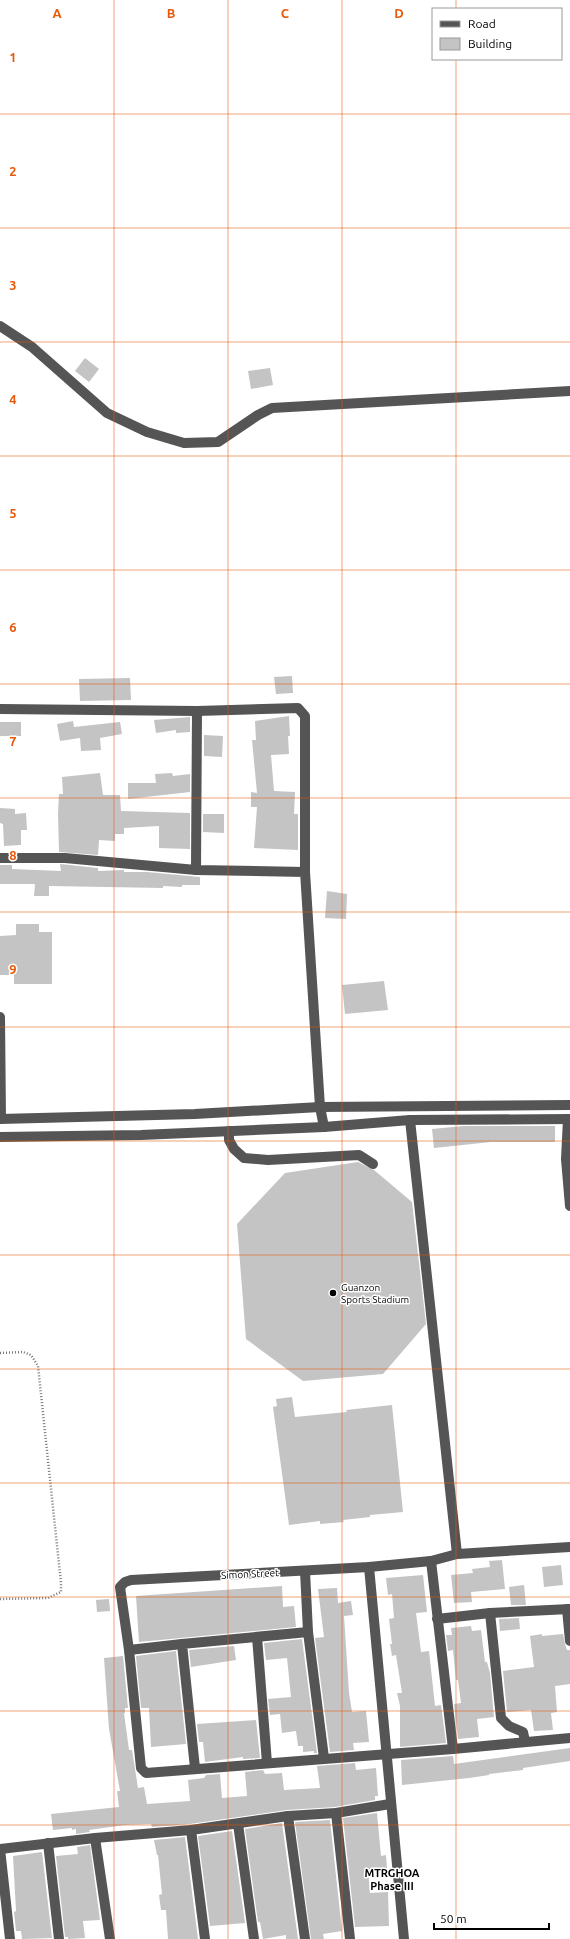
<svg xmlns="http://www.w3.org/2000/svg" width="570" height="1939" font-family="Ubuntu,sans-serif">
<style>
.building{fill:#c4c4c4}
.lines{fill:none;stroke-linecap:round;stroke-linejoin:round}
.path{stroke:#777;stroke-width:2.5;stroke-dasharray:1 2;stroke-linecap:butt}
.minor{stroke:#555;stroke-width:10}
.grid{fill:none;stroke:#e8590c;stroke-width:1;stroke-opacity:0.55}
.poi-dot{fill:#000;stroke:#fff;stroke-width:1.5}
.labels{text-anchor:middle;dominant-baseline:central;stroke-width:3;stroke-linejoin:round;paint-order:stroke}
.poi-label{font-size:10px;fill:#000;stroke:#fff;text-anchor:start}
.street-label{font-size:10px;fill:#000;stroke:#fff}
.neighbourhood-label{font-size:11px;font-weight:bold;fill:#000;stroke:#fff}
.grid-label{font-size:13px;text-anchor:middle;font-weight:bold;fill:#e8590c;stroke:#fff;stroke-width:3;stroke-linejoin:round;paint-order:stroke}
</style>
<rect width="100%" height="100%" fill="#fff"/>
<g class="building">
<path d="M85 358 99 369 89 382 75 371Z"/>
<path d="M270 368 273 385 251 389 248 371Z"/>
<path d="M292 676 293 693 276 694 274 677Z"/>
<path d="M130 678 131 700 80 701 79 679Z"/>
<path d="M289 716 290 736H288L289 754 271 755 274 791 295 792 294 814H298V850L254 848 257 807H251V792L257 793 252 740H256L255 721Z"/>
<path d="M190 717V732L176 733V730L156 733 154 720Z"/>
<path d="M73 721 74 727 120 722 122 734 100 738 101 750 81 751 80 738 60 741 57 724Z"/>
<rect x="0" y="722" width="21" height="14"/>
<path d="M204 735 223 736 222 757 204 756Z"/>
<path d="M100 773 103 795H120L121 811 190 813V849L159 848V826L124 828V834H115V841L99 840 98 855 59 852 58 814 59 794H63L62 777Z"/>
<path d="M172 773 173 776 190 774V792L128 799V783H156L155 774Z"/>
<path d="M0 808 15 809V814L26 813 27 830H21V845L4 846 3 824 0 823Z"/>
<path d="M203 814H224V833L203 832Z"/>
<path d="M60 864 98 868V871L124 870V872H147L200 877V885H182V887L163 886V888L49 886V896H34L35 884H0V865H12V869L61 871Z"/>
<path d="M327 891 347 894 346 919 325 918Z"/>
<path d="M16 924H39V932H52V984H14V975H0V936L16 935Z"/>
<path d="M384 981 388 1010 345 1014 342 985Z"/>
<path d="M464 1126H555V1142H491L434 1148 432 1129Z"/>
<path d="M358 1162 374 1170 412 1202 426 1324 383 1374 303 1381 246 1339 237 1224 285 1173Z"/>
<path d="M292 1397 295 1417 347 1412 346 1410 392 1405 403 1512 370 1515V1517L343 1520 344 1522 320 1524V1521L289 1525 273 1407 277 1406 276 1399Z"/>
<path d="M502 1560 505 1589 471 1592 472 1602 454 1603 451 1575 473 1573 472 1569 490 1567 489 1561Z"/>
<path d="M561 1565 563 1585 544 1587 542 1567Z"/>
<path d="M423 1575 427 1612 416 1613 421 1652 429 1651 435 1706 441 1705 446 1743 400 1747V1706L397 1693H402L396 1655 392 1656 390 1644H392L389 1619 394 1618 392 1594 388 1595 386 1578Z"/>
<path d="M524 1585 526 1605H511L509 1587Z"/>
<path d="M282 1586 283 1607 294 1606 296 1627 139 1642 136 1596Z"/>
<path d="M337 1588 338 1603 351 1601 353 1615 344 1616 349 1693 352 1712 366 1711 369 1742 353 1743 354 1750 330 1752 315 1638 324 1637 318 1589Z"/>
<path d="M109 1599 110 1611 97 1612 96 1600Z"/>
<path d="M519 1618 520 1629 500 1631 499 1619Z"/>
<path d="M471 1626 472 1631 481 1630 485 1662H487L490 1673 494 1717 477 1719 479 1737 458 1739 454 1704 461 1703 458 1680H456L453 1650 448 1651 446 1635H452L451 1628Z"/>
<path d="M542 1634V1636L563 1634 565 1644 567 1650H570V1684L555 1686 557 1712 551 1713 553 1730 534 1731 531 1710 507 1712 503 1671 534 1667 530 1636Z"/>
<path d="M302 1639 317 1753H314V1751L303 1752V1746H298L296 1731 282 1733 280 1714 270 1715 268 1699 291 1697 287 1658 266 1660 264 1643Z"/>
<path d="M234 1646 236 1660 191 1667 189 1650Z"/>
<path d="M176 1651 186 1744 151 1747 149 1708H141L136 1656Z"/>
<path d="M123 1656 128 1708H125V1713H124L129 1750H132L138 1788 144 1787 147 1804 190 1801 188 1780 204 1778 206 1775 220 1774 222 1798 247 1796 245 1772 263 1770 265 1774 282 1773 284 1790 320 1788 317 1766 355 1763 356 1770 376 1768 378 1796H375V1800L335 1807 287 1810 190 1824 152 1827 151 1824 125 1825 89 1830 90 1832 76 1834V1829L72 1830V1828L53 1830 51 1814 119 1807 117 1791H120L109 1729 104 1658Z"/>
<path d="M256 1720 260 1758 243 1759V1757L205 1762 203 1742H199L197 1724Z"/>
<path d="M570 1748V1761L523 1768V1770L489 1774V1775L469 1778 402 1785 401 1760 453 1756 454 1764Z"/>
<path d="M377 1813 381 1856 386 1855 387 1868 368 1870 370 1893 388 1892 389 1926 355 1927 343 1818Z"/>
<path d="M330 1820 342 1931 323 1934 324 1939H311L295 1822Z"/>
<path d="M282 1823 298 1939H286V1935L263 1939 260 1922H258L245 1829Z"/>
<path d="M232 1831 245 1923 210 1926 198 1836Z"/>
<path d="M185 1837 198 1939H168L166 1910H161L159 1895 162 1894 158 1855H157L154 1840Z"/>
<path d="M90 1845 100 1920 83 1921 85 1938 68 1939V1937H65L56 1856 78 1854 77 1847Z"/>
<path d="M42 1852 52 1938 22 1939 21 1931H16L14 1912 16 1911 13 1856Z"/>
</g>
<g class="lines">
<path class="path" d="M0 1353 23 1352 31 1355 38 1366 61 1583V1592L48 1598 0 1599"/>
<g class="minor">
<path d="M0 326 32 347 107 413 147 432 184 443 218 442 258 415 272 408 570 391"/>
<path d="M0 709 197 711 298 708 305 716V872"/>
<path d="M0 858H65L196 870 305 872 320 1107 324 1127"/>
<path d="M196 870 197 711"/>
<path d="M0 1017 1 1119"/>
<path d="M0 1119 195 1114 320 1107 570 1105"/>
<path d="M568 1119 566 1159 570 1206"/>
<path d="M410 1120 457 1554"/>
<path d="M229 1131V1140L234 1149 244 1158 268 1160 359 1155 373 1164"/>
<path d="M0 1137 141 1135 324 1127 410 1120 570 1119"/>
<path d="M570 1547 457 1554 431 1561 369 1567 131 1580 125 1582 120 1587 129 1650 141 1768 146 1773 453 1749 570 1738"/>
<path d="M431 1561 453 1749"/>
<path d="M369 1567 404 1939"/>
<path d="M305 1571 308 1632 324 1758"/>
<path d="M567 1609 570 1641"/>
<path d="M490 1613 501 1718 509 1726 523 1732 525 1741"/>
<path d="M437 1619 490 1613 570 1609"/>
<path d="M257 1637 267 1763"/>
<path d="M129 1650 182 1644"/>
<path d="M195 1768 182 1644 308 1632"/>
<path d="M336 1813 350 1939"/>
<path d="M288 1816 305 1939"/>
<path d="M238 1824 254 1939"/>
<path d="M191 1830 205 1939"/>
<path d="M95 1838 110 1939"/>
<path d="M48 1843 59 1939"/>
<path d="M0 1849 95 1838 191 1830 288 1816 336 1813 390 1804"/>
<path d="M0 1849 10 1939"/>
</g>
</g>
<path class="grid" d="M114 0V1939M228 0V1939M342 0V1939M456 0V9M456 59V1939M0 114H570M0 228H570M0 342H570M0 456H570M0 570H570M0 684H570M0 798H570M0 912H570M0 1027H570M0 1141H570M0 1255H570M0 1369H570M0 1483H570M0 1597H570M0 1711H570M0 1825H570"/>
<circle class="poi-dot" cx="333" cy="1293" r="4"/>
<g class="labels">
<g class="poi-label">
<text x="341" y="1287">Guanzon<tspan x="341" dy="12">Sports Stadium</tspan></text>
</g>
<g class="street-label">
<text transform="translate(250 1574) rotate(-3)">Simon Street</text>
</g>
<g class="neighbourhood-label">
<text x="392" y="1873">MTRGHOA<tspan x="392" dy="13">Phase III</tspan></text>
</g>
</g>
<g class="grid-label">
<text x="57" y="18">A</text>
<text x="171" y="18">B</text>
<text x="285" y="18">C</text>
<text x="399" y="18">D</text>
<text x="13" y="62">1</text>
<text x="13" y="176">2</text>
<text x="13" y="290">3</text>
<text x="13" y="404">4</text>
<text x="13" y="518">5</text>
<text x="13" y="632">6</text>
<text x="13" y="746">7</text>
<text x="13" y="860">8</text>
<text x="13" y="974">9</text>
</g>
<rect x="432" y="8" width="130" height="52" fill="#ffffff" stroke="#999999"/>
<rect x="440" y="21" width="20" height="6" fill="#555555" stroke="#999999"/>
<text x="468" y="28" font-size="12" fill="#000000">Road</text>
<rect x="440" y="38" width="20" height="12" fill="#c4c4c4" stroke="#999999"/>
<text x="468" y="48" font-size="12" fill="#000000">Building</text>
<path d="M434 1923v6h115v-6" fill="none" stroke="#000000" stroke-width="2"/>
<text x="440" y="1923" font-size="12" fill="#000000" stroke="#ffffff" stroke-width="3" paint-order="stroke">50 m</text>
</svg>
